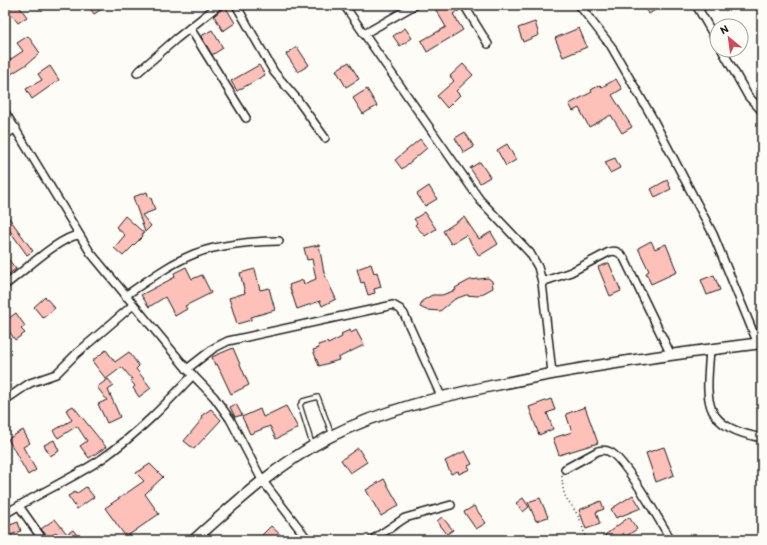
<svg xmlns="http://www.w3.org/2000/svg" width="767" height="545" font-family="Itim,sans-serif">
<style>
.building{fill:#fdc1ba;stroke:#1c1c1c}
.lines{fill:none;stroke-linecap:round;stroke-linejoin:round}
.lane-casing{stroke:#1c1c1c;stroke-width:6}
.street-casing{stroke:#1c1c1c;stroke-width:10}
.secondary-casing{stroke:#1c1c1c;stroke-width:13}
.path{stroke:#1c1c1c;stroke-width:1.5;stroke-dasharray:1 3;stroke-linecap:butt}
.lane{stroke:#fdfcf7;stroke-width:3.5}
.street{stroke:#fdfcf7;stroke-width:7}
.secondary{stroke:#fdfcf7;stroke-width:10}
</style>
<rect width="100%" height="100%" fill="#fdfcf7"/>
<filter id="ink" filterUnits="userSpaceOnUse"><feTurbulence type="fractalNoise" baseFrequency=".025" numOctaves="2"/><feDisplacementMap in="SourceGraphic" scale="8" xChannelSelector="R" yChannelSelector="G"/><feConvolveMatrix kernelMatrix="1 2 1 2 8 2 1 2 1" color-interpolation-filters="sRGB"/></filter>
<g filter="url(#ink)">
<g class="building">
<path d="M10 5H18L27 17 18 23 6 8Z"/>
<path d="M88 5H108L94 14Z"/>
<path d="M433 5H457L460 10 453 14 463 30 427 52 421 41 446 27Z"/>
<path d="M644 5H663L649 14Z"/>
<path d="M225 6 235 23 223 31 214 16Z"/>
<path d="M535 22 539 35 523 42 518 28Z"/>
<path d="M405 28 412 38 400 46 393 36Z"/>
<path d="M579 28 587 47 563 57 555 38Z"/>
<path d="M212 30 223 48 212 55 201 36Z"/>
<path d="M28 36 40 53 27 64 5 78V63L23 51 17 43Z"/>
<path d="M297 47 309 65 298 72 286 54Z"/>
<path d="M349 62 359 79 346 87 336 70Z"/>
<path d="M463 64 473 75 456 91 460 95 447 108 437 96 454 81 450 76Z"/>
<path d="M259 65 265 75 237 91 231 81Z"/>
<path d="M50 66 59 80 32 99 26 89 42 80 38 74Z"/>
<path d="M616 79 622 89 612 95 632 127 622 133 611 115 589 127 579 108 573 111 569 104 592 92 591 90 600 85 602 87Z"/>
<path d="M367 89 377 106 363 114 353 98Z"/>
<path d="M465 132 474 147 464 153 455 138Z"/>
<path d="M420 139 427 148 402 169 395 160Z"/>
<path d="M507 144 516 160 506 166 497 150Z"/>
<path d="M615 158 620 168 610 173 605 162Z"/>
<path d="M480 162 490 177 480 183 470 168Z"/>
<path d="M667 180 671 189 655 197 651 189Z"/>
<path d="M429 186 437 199 425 206 417 194Z"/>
<path d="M147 192 149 198H151L155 210 142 215 151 226 145 232 133 197Z"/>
<path d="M425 212 436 229 425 236 415 225 417 223 414 219Z"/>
<path d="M125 216 144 233 142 234 143 236 123 256 114 248 125 235 116 227Z"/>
<path d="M464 217 479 239 491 232 498 244 479 256 466 235 451 244 443 231Z"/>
<path d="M9 218 33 251 27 255 5 224V221Z"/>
<path d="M651 241 655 249 666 244 677 272 651 284 646 273 649 271 638 248Z"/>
<path d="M319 245 324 273 336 299 322 306 320 301 297 309 289 285 303 280 304 284 316 279 312 259 307 260 304 248Z"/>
<path d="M5 255 16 269 5 277Z"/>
<path d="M609 263 621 291 610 296 598 267Z"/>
<path d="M371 264 374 273 377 272 381 287 374 289 375 293 368 295 364 282 361 283 357 269Z"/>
<path d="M186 267 192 279 202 275 211 293 185 306 187 309 175 316 165 297 149 307 141 295 175 277 174 273Z"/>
<path d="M255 269 260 290 269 288 275 310 251 317V320L237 324 229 298 245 293 240 273Z"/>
<path d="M714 275 720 290 707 295 701 280Z"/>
<path d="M488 278 492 281 493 288 478 296 466 295 455 299 440 311 426 310 420 307 422 301 432 295H442L456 290 455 288 470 280Z"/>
<path d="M45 297 55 308 43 318 34 307Z"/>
<path d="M16 313 25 326 21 329 25 333 15 340 5 325V321Z"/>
<path d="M350 330 351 333 356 330 364 345 338 358 339 360 319 366 313 350 319 348 318 345 327 342 328 344 342 337 341 334Z"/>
<path d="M233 348 249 385 231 394 217 364 215 365 212 357Z"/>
<path d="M106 350 115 362 129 352 139 366 136 369 151 388 139 397 133 388 135 386 131 381 132 379 122 367 106 379 92 361Z"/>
<path d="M108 379 114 386 108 390 120 417 107 423 98 404 107 400 97 387Z"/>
<path d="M551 399 555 410 547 413 553 429 539 435 529 407Z"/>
<path d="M236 404 242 415 235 417 230 407Z"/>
<path d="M73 406 106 447 89 458 80 446 87 441 77 426 58 438 53 431 72 420 66 410Z"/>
<path d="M286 406 298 428 276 439 270 426 250 434 242 417 260 409 263 417Z"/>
<path d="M585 407 598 443 559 455 553 438 572 432 566 414Z"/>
<path d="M211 409 221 420 194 449 184 441 203 418 201 416Z"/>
<path d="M23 430 30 443 23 447 36 470 28 475 8 439Z"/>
<path d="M54 440 59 451 50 456 44 445Z"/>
<path d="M664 447 674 475 656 482 646 453Z"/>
<path d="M358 448 367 462 350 473 341 460Z"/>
<path d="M465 451 472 464 468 466 470 469 459 474 458 471 451 474 445 461Z"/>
<path d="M150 464 163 477 145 494 159 514 126 537 105 508 144 481 136 473Z"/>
<path d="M384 479 399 505 381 516 366 490Z"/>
<path d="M86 487 94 497 77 509 68 496 75 492 76 494Z"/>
<path d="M633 495 641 508 616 518 611 509Z"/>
<path d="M523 498 529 507 523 512 516 503Z"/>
<path d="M540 498 548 517 536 521 528 502Z"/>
<path d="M601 501 604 509 596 512 600 524 586 529 579 510Z"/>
<path d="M474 506 486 523 476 529 464 512Z"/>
<path d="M442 517 453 530 447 534 437 521Z"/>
<path d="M629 517 637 529 625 537 623 533 614 540H608L605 535Z"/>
<path d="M55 519 67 534 73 530 81 540H59L61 539 56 532 49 538 41 529Z"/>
<path d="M18 522 21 531 5 537V527Z"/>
<path d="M271 526 286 540H257Z"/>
</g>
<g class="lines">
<defs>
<path id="lane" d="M312 444 300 405 303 401 318 397 332 435"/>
<g id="street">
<path d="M236 5 274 72 297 99 325 138"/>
<path d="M344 5 480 200 530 253 538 267 542 282 552 373"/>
<path d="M464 5 488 44"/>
<path d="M579 5 611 46 653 119 713 234 758 344"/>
<path d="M696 5 717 41"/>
<path d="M190 28 246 118"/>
<path d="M364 34 415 5"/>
<path d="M722 50 748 96 762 111"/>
<path d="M137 73 176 39 219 5"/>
<path d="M5 112 90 252 187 369 214 397 230 419 262 480 308 540"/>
<path d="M5 135 16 128"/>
<path d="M542 282 571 272 609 252C616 250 619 252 624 258L671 355"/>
<path d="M5 285C23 272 59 237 79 235"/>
<path d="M125 296C147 281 169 264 194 254 216 245 254 241 279 241"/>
<path d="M710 350C706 402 701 426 762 438"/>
<path d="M187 369 214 348 228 341 393 305 400 309 404 314 441 396"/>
<path d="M5 400 30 383 56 374 76 354 133 305"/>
<path d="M565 469 598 451C602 450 606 450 610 452 625 459 661 523 671 540"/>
<path d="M19 506 43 540"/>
<path d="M5 514C37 494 72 479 103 458 137 434 165 405 193 375"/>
<path d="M372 540 405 518 451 505"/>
</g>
<path id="secondary" d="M194 540C236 502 278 464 329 437 382 410 439 397 496 385 584 366 673 354 762 343"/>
</defs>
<use href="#lane" class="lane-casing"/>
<use href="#street" class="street-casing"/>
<use href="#secondary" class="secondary-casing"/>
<path class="path" d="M562 476C563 502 568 497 578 516 582 523 584 532 586 540"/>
<use href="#lane" class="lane"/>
<use href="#street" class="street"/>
<use href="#secondary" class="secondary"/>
</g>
</g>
<rect width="767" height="545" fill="none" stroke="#fdfcf7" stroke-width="20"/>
<rect x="10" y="10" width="747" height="525" fill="none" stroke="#1c1c1c" stroke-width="1.5" filter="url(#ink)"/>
<g transform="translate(729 38) rotate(331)"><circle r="19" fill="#fdfcf7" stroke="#a3a29f"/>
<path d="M0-3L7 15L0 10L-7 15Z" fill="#d1495b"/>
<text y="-6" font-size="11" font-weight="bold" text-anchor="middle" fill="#1c1c1c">N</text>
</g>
</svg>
